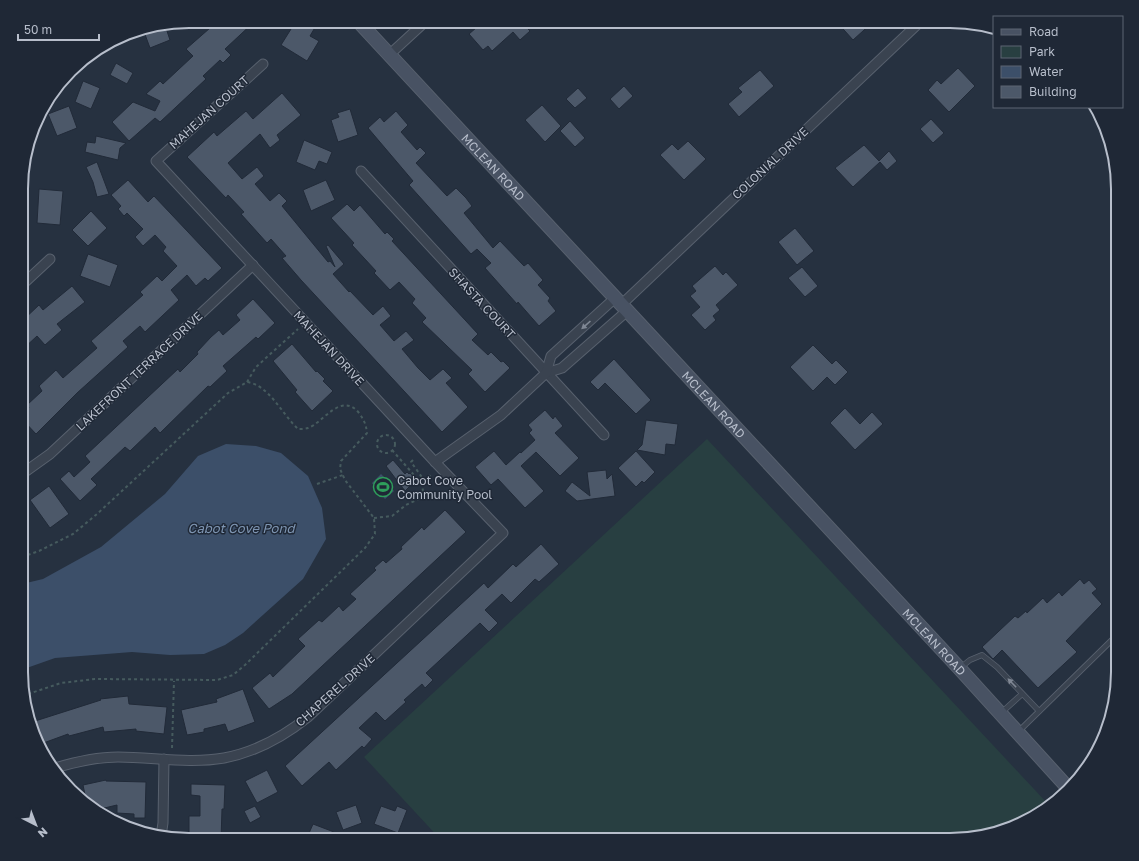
<svg xmlns="http://www.w3.org/2000/svg" width="1139" height="861" font-family="'Golos Text',sans-serif">
<style>
.green{fill:#283f41}
.water{fill:#3c4f69}
.building{fill:#4c5869;stroke:#212a38}
.lines{fill:none;stroke-linecap:round;stroke-linejoin:round}
.lane-casing{stroke:#58616e;stroke-width:6}
.street-casing{stroke:#58616e;stroke-width:11}
.secondary-casing{stroke:#58616e;stroke-width:15}
.path{stroke:#465b5e;stroke-width:2;stroke-dasharray:3 3;stroke-linecap:butt}
.lane{stroke:#3a4350;stroke-width:4.5}
.street{stroke:#3a4350;stroke-width:9}
.secondary{stroke:#485263;stroke-width:13}
.oneway{fill:#7f8794}
.labels{text-anchor:middle;dominant-baseline:central;stroke-width:3;stroke-linejoin:round;paint-order:stroke}
.street-label{font-size:12px;fill:#b7becb;stroke:#1f2836}
.poi-label{font-size:12px;fill:#b7becb;stroke:#1f2836;text-anchor:start}
.water-label{font-size:13px;font-style:italic;fill:#7e95b2;stroke:#1f2836}
.rim{fill:none;stroke:#b7becb;stroke-width:2}
</style>
<rect width="100%" height="100%" fill="#263140"/>
<path class="green" d="M707 439 1048 804 1024 823 950 840H441L364 757Z"/>
<g class="water">
<path d="M226 444 256 446 281 453 308 476 322 508 326 539 303 579 243 633 225 645 204 654 170 655 132 652 55 658 21 670 22 584 43 579 101 547 165 494 198 456Z"/>
<path d="M381 474 386 479 384 481 394 491 385 499 372 483Z"/>
</g>
<g class="building">
<path d="M218 21H255L225 49 231 55 223 63 220 60 203 76 206 79 160 122 155 118 129 141 112 122 133 102 155 111 160 101 146 94 160 81 163 84 193 56 186 49Z"/>
<path d="M296 21H312L317 24 310 36 319 41 307 61 281 45Z"/>
<path d="M484 21H520L530 31 520 40 513 32 492 51 488 46 483 50 469 34Z"/>
<path d="M836 21H874L853 40Z"/>
<path d="M165 25 170 40 150 48 143 29Z"/>
<path d="M116 63 133 73 127 84 110 75Z"/>
<path d="M958 68 975 86 949 112 928 90 937 80 941 84Z"/>
<path d="M760 70 774 86 739 117 728 104 742 92 738 88Z"/>
<path d="M83 81 100 88 91 109 75 102Z"/>
<path d="M624 86 633 96 619 109 610 99Z"/>
<path d="M578 88 587 98 575 108 566 99Z"/>
<path d="M282 93 301 115 277 135 280 140 270 148 260 134 228 163 242 179 257 167 264 176 255 184 270 201 279 193 287 201 282 206 328 262 330 261 335 267 326 246 328 245 344 264 333 274 349 292 350 291 373 315 383 306 391 316 380 325 394 341 406 331 414 340 402 349 418 368 430 380 443 369 452 378 446 383 468 407 442 432 301 280 282 258 286 256 271 239 267 243 241 214 244 212 228 195 226 198 187 157 214 132 217 136 246 111 253 119Z"/>
<path d="M542 105 561 126 545 142 525 120Z"/>
<path d="M69 106 77 128 57 136 48 114Z"/>
<path d="M350 109 358 135 338 142 331 120 339 117 337 113Z"/>
<path d="M396 111 408 125 401 132 417 150 420 147 426 153 416 163 447 196 456 188 466 198 472 206 464 213 493 248 500 241 524 266 528 263 543 280 538 285 550 298 548 301 556 311 539 326 518 302 517 304 485 268 491 263 477 249 471 254 409 185 413 181 368 128 380 117 384 122Z"/>
<path d="M931 119 944 133 933 143 920 129Z"/>
<path d="M570 121 585 138 575 147 560 131Z"/>
<path d="M96 136 126 143 120 148 118 160 85 152 87 142 95 143Z"/>
<path d="M304 140 332 152 327 164 319 161 315 170 296 162Z"/>
<path d="M688 141 706 159 684 180 660 155 672 144 678 150Z"/>
<path d="M864 145 879 161 889 151 897 161 887 170 880 162 853 187 835 168Z"/>
<path d="M97 162 109 194 97 197 93 182 86 167Z"/>
<path d="M128 180 148 202 154 196 222 268 208 281 205 278 196 286 187 275 171 290 179 300 145 332 140 326 123 341 128 347 77 393 36 434 22 419V415L29 408 27 405 42 391 39 386 56 370 63 378 97 348 91 341 143 295 140 292 157 276 162 281 177 266 163 251 166 247 155 235 143 246 135 237 143 229 127 213 124 216 118 209 121 206 111 195Z"/>
<path d="M326 180 335 200 311 211 303 190Z"/>
<path d="M39 189 63 191 60 225 37 223Z"/>
<path d="M347 204 354 211 360 205 385 234 387 232 394 239 392 241 478 334 472 340 488 355 491 352 501 362 503 361 510 368 485 392 468 374 472 370 422 322 426 318 412 303 415 299 399 282 390 290 374 273 376 271 352 245 354 243 331 218Z"/>
<path d="M91 211 107 228 88 246 72 230Z"/>
<path d="M795 228 814 251 797 265 778 242Z"/>
<path d="M88 254 118 265 110 287 80 276Z"/>
<path d="M715 266 723 275 726 272 738 285 716 305 720 310 713 316 716 320 705 330 691 315 700 307 690 296 696 291 692 286Z"/>
<path d="M802 267 818 286 805 297 788 278Z"/>
<path d="M72 286 85 302 57 324 62 330 45 345 37 336 22 350V321L39 305 43 310Z"/>
<path d="M253 299 275 323 258 339 256 337 223 366 227 371 210 387 208 386 160 433 155 427 130 451 125 447 91 479 97 485 80 501 60 479 69 471 74 477 90 462 85 456 178 369 180 372 198 354 197 352 211 337 219 330 223 335 240 320 236 315Z"/>
<path d="M292 344 316 372 317 371 325 379 323 381 333 391 312 411 295 392 297 390 273 361Z"/>
<path d="M813 345 832 364 836 360 848 372 835 385 827 377 813 391 790 367Z"/>
<path d="M614 359 651 400 636 414 605 383 598 390 590 382Z"/>
<path d="M845 408 860 424 872 412 883 424 855 450 830 423Z"/>
<path d="M545 410 553 419 555 416 563 426 555 433 579 458 560 476 536 452 521 466 544 491 525 508 498 479 491 485 475 467 494 451 506 465 520 452 521 453 535 440 529 433 532 430 528 425Z"/>
<path d="M646 420 678 424 675 445 666 444 665 455 637 450 642 445Z"/>
<path d="M636 451 655 472 644 483 642 481 636 487 618 468Z"/>
<path d="M393 460 405 474 407 472 409 474 410 473 416 480 405 491 386 466Z"/>
<path d="M606 470 607 479 612 474 615 496 577 501 565 491 572 482 590 496 587 472Z"/>
<path d="M49 486 69 514 50 528 30 500Z"/>
<path d="M445 510 466 532 292 694 269 709 252 688 270 673 273 677 305 646 298 639 319 620 322 622 339 606 343 611 356 599 350 594 376 570 374 568 383 560 386 563 402 549 401 547 422 527 424 530Z"/>
<path d="M541 544 559 564 539 582 535 579 511 603 502 594 485 610 498 623 489 632 480 623 426 673 433 680 425 688 422 684 404 700 406 702 385 721 376 712 359 728 372 739 364 748 362 746 336 770 329 762 302 786 285 766 484 583 488 588 513 564 516 567Z"/>
<path d="M1080 579 1084 584 1089 580 1097 589 1092 593 1102 604 1066 641 1077 652 1038 688 1002 650 993 659 982 647 1015 616 1018 618 1026 611 1027 613 1043 598 1047 603 1059 592 1062 596Z"/>
<path d="M243 689 255 722 228 732 225 724 204 729V732L187 735 181 710 217 702 216 699Z"/>
<path d="M128 696 129 704 167 707 164 734 136 731V729L104 732 103 727 69 736 68 734 38 745 32 722 101 700 100 699Z"/>
<path d="M267 770 278 792 257 803 245 781Z"/>
<path d="M106 780V781L146 782 145 818H134V814L117 813V805L96 810 87 804 83 785Z"/>
<path d="M191 784 225 785 224 809H222L221 840H189V816H200V796L191 795Z"/>
<path d="M356 805 362 823 343 830 336 812Z"/>
<path d="M255 806 261 817 250 823 244 811Z"/>
<path d="M381 806 395 811 397 806 407 810 398 833 374 824Z"/>
<path d="M313 824 334 832 331 840H306Z"/>
</g>
<g class="lines">
<defs>
<g id="lane">
<path d="M960 668 970 660 982 655 997 667 1039 711"/>
<path d="M1001 713 1022 694"/>
<path d="M1019 731 1117 635"/>
</g>
<g id="street">
<path d="M389 55 426 21"/>
<path d="M361 171 604 435"/>
<path d="M22 285 50 259"/>
<path d="M621 305 921 21"/>
<path d="M546 373 562 368 627 311"/>
<path d="M435 462 501 415 546 373 551 356 615 298"/>
<path d="M22 474 50 454 253 265"/>
<path d="M55 768C75 762 97 757 118 757 153 757 189 764 224 758 256 752 283 737 308 717L503 533 435 462 156 161 263 64"/>
<path d="M161 836 163 823 164 759"/>
</g>
<g id="secondary">
<path id="s1" d="M358 21 960 669 1069 789"/>
</g>
</defs>
<use href="#lane" class="lane-casing"/>
<use href="#street" class="street-casing"/>
<use href="#secondary" class="secondary-casing"/>
<g class="path">
<path d="M247 382 256 367 298 329"/>
<circle cx="386" cy="444" r="9"/>
<path d="M392 450 421 483"/>
<path d="M413 460 411 462 424 480"/>
<path d="M317 484 343 475"/>
<path d="M374 518 392 516 406 505 419 499 424 494 421 483 432 474"/>
<path d="M22 557 39 551 73 534 97 514 228 393 247 382C269 385 282 414 298 429 301 429 305 429 308 428 323 423 341 391 359 413 364 420 366 424 367 433L341 461 340 469 345 480 374 518 375 534 365 548 245 665 233 675 217 680 95 679 61 683 25 695"/>
<path d="M172 748 174 681"/>
</g>
<use href="#lane" class="lane"/>
<use href="#street" class="street"/>
<use href="#secondary" class="secondary"/>
</g>
<defs><path id="oneway-solid" d="M-6-.8H1V-3.2L6.5 0L1 3.2V.8H-6Z"/></defs>
<g class="oneway">
<use href="#oneway-solid" transform="translate(586 325) rotate(138)"/>
<use href="#oneway-solid" transform="translate(1012 683) rotate(-134)"/>
</g>
<defs>
<symbol id="stadium-ring" viewBox="-11 -11 22 22"><circle r="9.5" fill="#1f2836" stroke="#2e9e5b" stroke-width="1.5"/><path d="M0-5a6.5 5 0 1 0 0 10a6.5 5 0 1 0 0-10ZM-3.5-1.8h7v3.6h-7Z" fill="#2e9e5b"/></symbol>
</defs>
<g fill-rule="evenodd">
<use href="#stadium-ring" x="372" y="476" width="22" height="22"/>
</g>
<g class="labels">
<g class="street-label">
<text transform="translate(209 112) rotate(-42)">MAHEJAN COURT</text>
<text transform="translate(770 163) rotate(-43)">COLONIAL DRIVE</text>
<text stroke="none"><textPath href="#s1" startOffset="199">MCLEAN ROAD</textPath></text>
<text transform="translate(482 303) rotate(47)">SHASTA COURT</text>
<text transform="translate(329 348) rotate(47)">MAHEJAN DRIVE</text>
<text transform="translate(139 371) rotate(-43)">LAKEFRONT TERRACE DRIVE</text>
<text stroke="none"><textPath href="#s1" startOffset="523">MCLEAN ROAD</textPath></text>
<text stroke="none"><textPath href="#s1" startOffset="847">MCLEAN ROAD</textPath></text>
<text transform="translate(335 690) rotate(-42)">CHAPEREL DRIVE</text>
</g>
<g class="poi-label">
<text x="397" y="480">Cabot Cove<tspan x="397" dy="14">Community Pool</tspan></text>
</g>
<g class="water-label">
<text x="241" y="528">Cabot Cove Pond</text>
</g>
</g>
<path d="M0 0H1139V861H0ZM189 28H950A161 161 0 0 1 1111 189V672A161 161 0 0 1 950 833H189A161 161 0 0 1 28 672V189A161 161 0 0 1 189 28Z" fill="#1f2836" fill-rule="evenodd"/>
<path class="rim" d="M189 28H950A161 161 0 0 1 1111 189V672A161 161 0 0 1 950 833H189A161 161 0 0 1 28 672V189A161 161 0 0 1 189 28Z"/>
<rect x="993" y="16" width="130" height="92" fill="#1f2836" stroke="#5c6472"/>
<rect x="1001" y="29" width="20" height="6" fill="#485263" stroke="#5c6472"/>
<text x="1029" y="36" font-size="12" fill="#b7becb">Road</text>
<rect x="1001" y="46" width="20" height="12" fill="#283f41" stroke="#5c6472"/>
<text x="1029" y="56" font-size="12" fill="#b7becb">Park</text>
<rect x="1001" y="66" width="20" height="12" fill="#3c4f69" stroke="#5c6472"/>
<text x="1029" y="76" font-size="12" fill="#b7becb">Water</text>
<rect x="1001" y="86" width="20" height="12" fill="#4c5869" stroke="#5c6472"/>
<text x="1029" y="96" font-size="12" fill="#b7becb">Building</text>
<g transform="translate(36 825) rotate(138)" stroke="#1f2836" stroke-width="3" paint-order="stroke">
<path d="M0-3L7 15L0 10L-7 15Z" fill="#b7becb"/>
<text y="-6" font-size="11" font-weight="bold" text-anchor="middle" fill="#b7becb">N</text>
</g>
<path d="M18 34v6h81v-6" fill="none" stroke="#b7becb" stroke-width="2"/>
<text x="24" y="34" font-size="12" fill="#b7becb" stroke="#1f2836" stroke-width="3" paint-order="stroke">50 m</text>
</svg>
